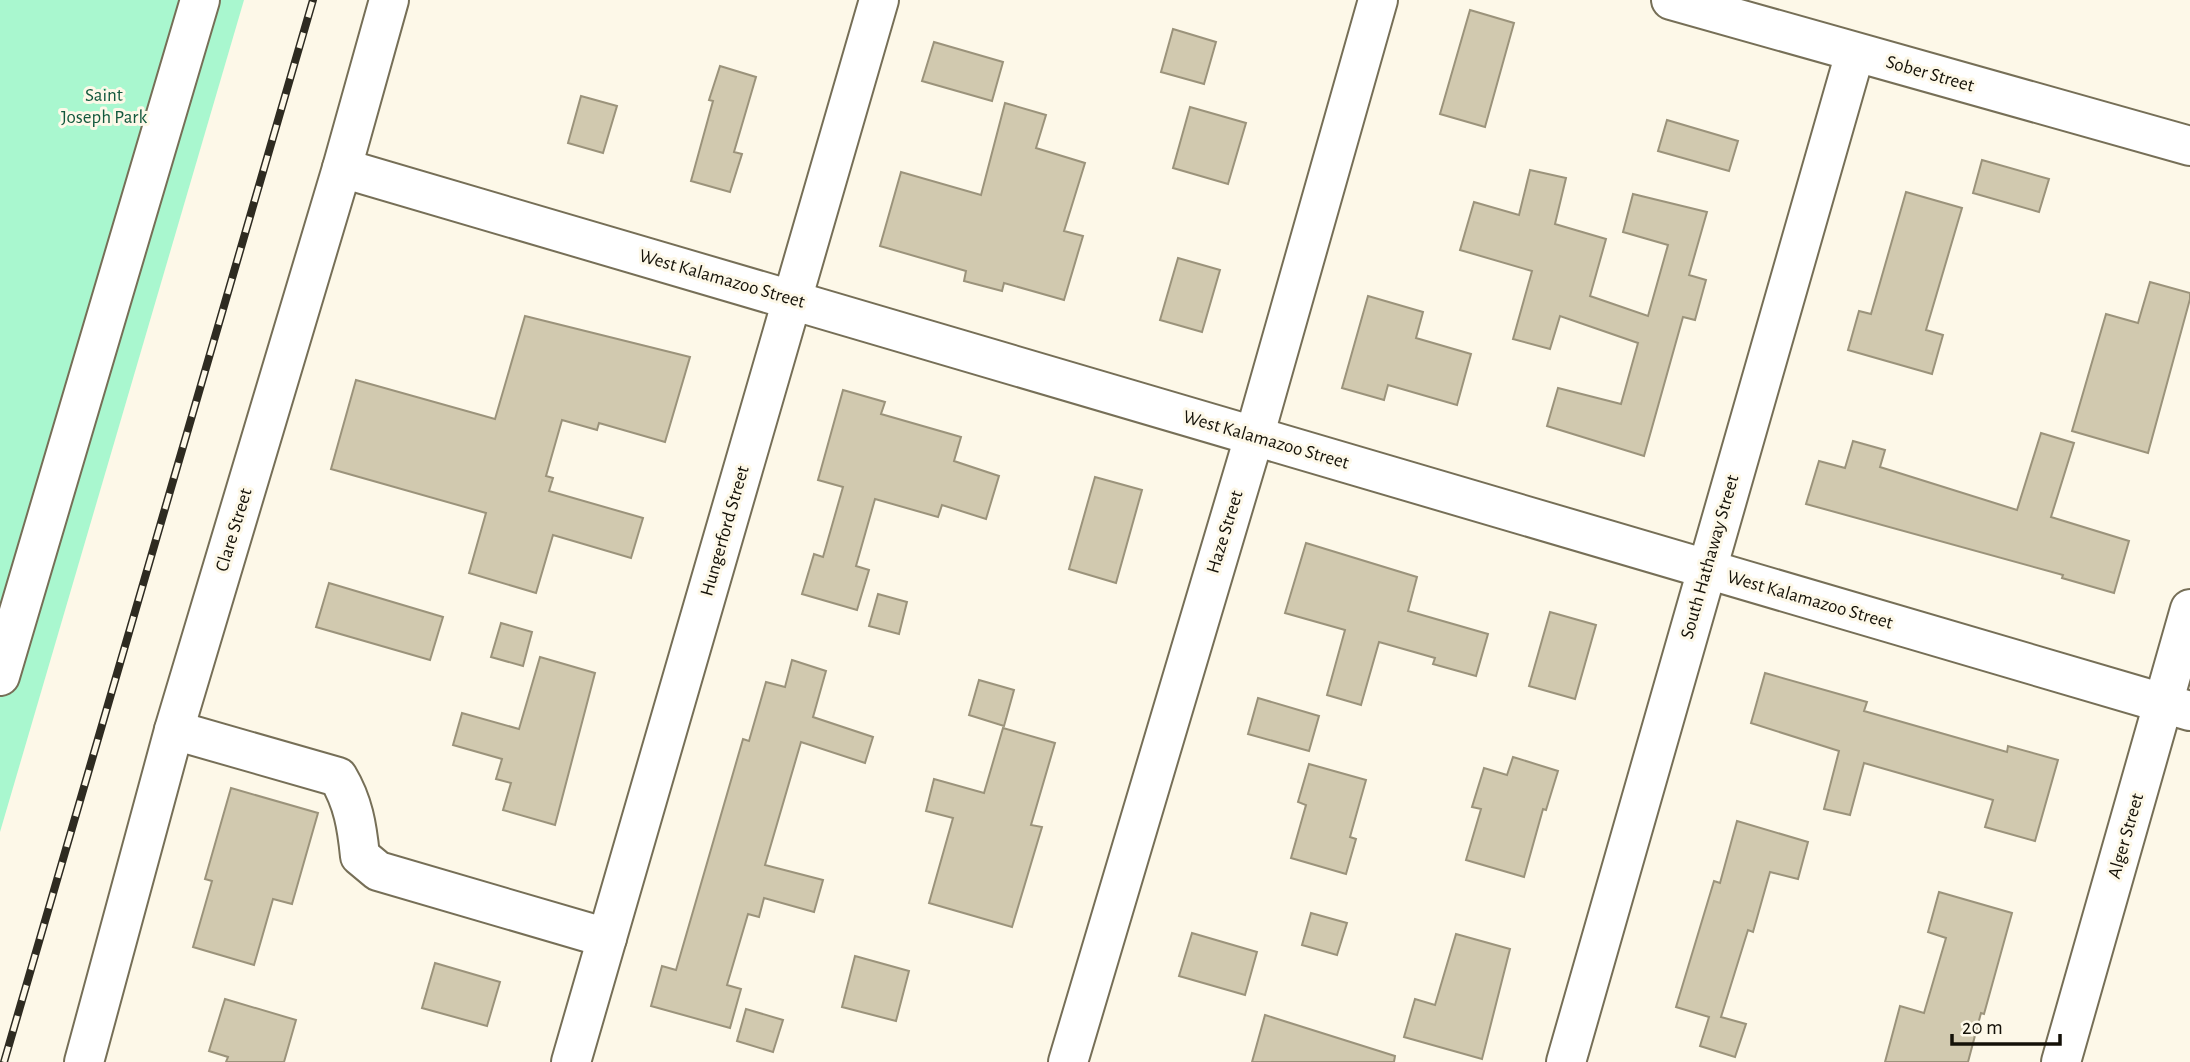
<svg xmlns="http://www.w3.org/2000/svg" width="2190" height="1062" font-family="'Alegreya Sans',sans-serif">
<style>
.green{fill:#a9f7cf}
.building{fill:#d1c9af;stroke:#9b937b;stroke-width:2}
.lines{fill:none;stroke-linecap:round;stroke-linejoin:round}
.minor-casing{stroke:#766f57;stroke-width:42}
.minor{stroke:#fff;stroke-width:38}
.rail-casing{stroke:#2e2b21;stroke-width:8}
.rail{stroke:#fdf8e8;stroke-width:5;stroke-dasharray:16;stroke-linecap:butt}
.labels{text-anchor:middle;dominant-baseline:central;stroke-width:6;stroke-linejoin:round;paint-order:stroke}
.street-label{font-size:19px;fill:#141108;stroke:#fdf8e8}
.park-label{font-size:19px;fill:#12583c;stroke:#fdf8e8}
</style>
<rect width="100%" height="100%" fill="#fdf8e8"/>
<path class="green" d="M0 0H244L0 832Z"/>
<g class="building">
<path d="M1470 10 1514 23 1485 127 1440 114Z"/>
<path d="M1173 29 1216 42 1204 84 1161 72Z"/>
<path d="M934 42 1003 62 992 101 922 81Z"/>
<path d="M720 66 756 77 734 152 742 154 730 192 691 181 713 101 709 100Z"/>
<path d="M581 96 617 106 603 153 568 143Z"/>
<path d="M1005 103 1046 115 1036 148 1085 163 1064 231 1083 236 1064 300 1004 283 1002 291 964 281 966 271 880 246 901 172 981 195Z"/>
<path d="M1190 107 1246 123 1228 184 1173 168Z"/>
<path d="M1667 120 1738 141 1729 171 1658 151Z"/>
<path d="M1982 160 2049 179 2039 212 1973 193Z"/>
<path d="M1530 170 1566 178 1555 224 1606 239 1590 296 1648 316 1668 245 1623 232 1633 194 1707 212 1689 275 1706 280 1695 320 1683 317 1644 456 1547 426 1558 388 1621 404 1638 343 1560 316 1550 349 1513 339 1532 271 1460 250 1474 202 1519 215Z"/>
<path d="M1906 192 1962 208 1926 330 1943 335 1932 374 1848 350 1859 311 1871 314Z"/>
<path d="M1178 258 1220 270 1202 332 1160 320Z"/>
<path d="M2150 282 2190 293V299L2148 453 2072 431 2106 314 2138 323Z"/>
<path d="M1368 296 1423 312 1416 338 1471 354 1457 405 1388 385 1384 400 1342 388Z"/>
<path d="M525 316 690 357 665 442 599 423 597 430 562 420 546 476 553 478 549 491 643 518 631 558 553 535 536 593 469 573 486 513 331 469 356 380 495 419Z"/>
<path d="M843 390 885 402 881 414 961 437 954 461 999 476 986 519 942 505 938 517 875 499 856 566 869 570 857 610 802 594 814 554 823 557 843 487 818 480Z"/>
<path d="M2041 433 2074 443 2051 517 2129 541 2114 593 2062 578 2063 575 1806 504 1819 461 1845 468 1853 441 1885 450 1880 467 2017 510Z"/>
<path d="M1095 477 1142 490 1116 583 1069 569Z"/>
<path d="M1306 543 1417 577 1408 611 1488 634 1476 676 1433 664 1435 658 1379 642 1361 705 1327 695 1345 630 1285 613Z"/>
<path d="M329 583 443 617 430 660 316 627Z"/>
<path d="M878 594 907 602 899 634 869 626Z"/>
<path d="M1550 612 1596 625 1575 699 1529 686Z"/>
<path d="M501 623 532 632 523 666 491 657Z"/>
<path d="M540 657 595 673 555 825 503 810 511 783 496 779 502 759 453 745 462 713 519 729Z"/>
<path d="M792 660 826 671 813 717 873 737 865 763 801 742 765 865 823 880 814 912 764 898 759 917 748 914 727 985 741 989 730 1028 651 1006 662 966 676 970 743 739 749 741 766 682 785 687Z"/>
<path d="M1765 673 1867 702 1864 711 2007 752 2008 746 2058 760 2035 841 1985 827 1993 800 1864 763 1850 815 1824 809 1839 751 1751 723Z"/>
<path d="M979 680 1014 690 1004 726 969 715Z"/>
<path d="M1258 698 1319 716 1309 751 1248 734Z"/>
<path d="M1003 728 1055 743 1031 825 1042 827 1012 927 929 903 953 818 926 811 934 779 984 793Z"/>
<path d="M1513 757 1558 771 1546 810 1543 809 1524 877 1466 860 1481 809 1472 807 1484 768 1507 775Z"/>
<path d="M1309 764 1366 780 1350 837 1356 839 1346 874 1291 858 1306 805 1298 802Z"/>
<path d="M231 788 318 813 292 904 273 899 254 965 193 947 212 881 205 879Z"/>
<path d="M1737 821 1808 842 1798 879 1770 872 1753 932 1748 930 1721 1017 1746 1024 1735 1057 1700 1046 1709 1017 1676 1007 1714 881 1720 883Z"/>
<path d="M1939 892 2012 913 1984 1014 1981 1013 1968 1062H1885L1900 1006 1924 1013 1946 938 1928 932Z"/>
<path d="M1311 913 1347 923 1337 955 1302 945Z"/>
<path d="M1192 933 1257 952 1245 995 1179 976Z"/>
<path d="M1456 934 1510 949 1482 1059 1404 1037 1415 999 1435 1005Z"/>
<path d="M855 956 909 971 896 1021 842 1007Z"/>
<path d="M435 963 500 982 487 1026 422 1008Z"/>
<path d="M225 999 296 1020 284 1062H226L228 1057 209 1051Z"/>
<path d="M746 1009 783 1020 773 1052 737 1041Z"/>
<path d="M1265 1015 1395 1056 1394 1062H1252Z"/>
</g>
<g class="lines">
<defs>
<g id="minor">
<path d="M1671 0 2190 146"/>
<path d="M342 168 2190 711"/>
<path d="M0 676 200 0"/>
<path d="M174 730 338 777C353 802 357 826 360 856L378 871 607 938"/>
<path d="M84 1062 174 730 342 168 389 0"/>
<path d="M571 1062 879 0"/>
<path d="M1068 1062 1254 437 1378 0"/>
<path d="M1566 1062 1855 53"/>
<path d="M2061 1062 2190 609"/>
</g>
</defs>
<use href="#minor" class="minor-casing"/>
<use href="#minor" class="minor"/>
<defs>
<path id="rail" d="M4 1062 313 0"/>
</defs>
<use href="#rail" class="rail-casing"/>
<use href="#rail" class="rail"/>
</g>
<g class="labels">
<g class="street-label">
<text transform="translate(1930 74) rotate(16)">Sober Street</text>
<text transform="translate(722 279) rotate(16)">West Kalamazoo Street</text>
<text transform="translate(1266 440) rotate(16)">West Kalamazoo Street</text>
<text transform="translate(234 530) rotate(-73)">Clare Street</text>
<text transform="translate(725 531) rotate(-74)">Hungerford Street</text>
<text transform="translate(1225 532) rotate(-73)">Haze Street</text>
<text transform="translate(1710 557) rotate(-74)">South Hathaway Street</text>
<text transform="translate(1810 600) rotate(16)">West Kalamazoo Street</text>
<text transform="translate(2126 836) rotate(-74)">Alger Street</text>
</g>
<g class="park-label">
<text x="104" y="95">Saint<tspan x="104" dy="22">Joseph Park</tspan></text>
</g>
</g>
<path d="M1952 1034v10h108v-10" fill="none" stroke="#141108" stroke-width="3.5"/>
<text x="1962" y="1034" font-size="21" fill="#141108" stroke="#fdf8e8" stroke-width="5" paint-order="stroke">20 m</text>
</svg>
